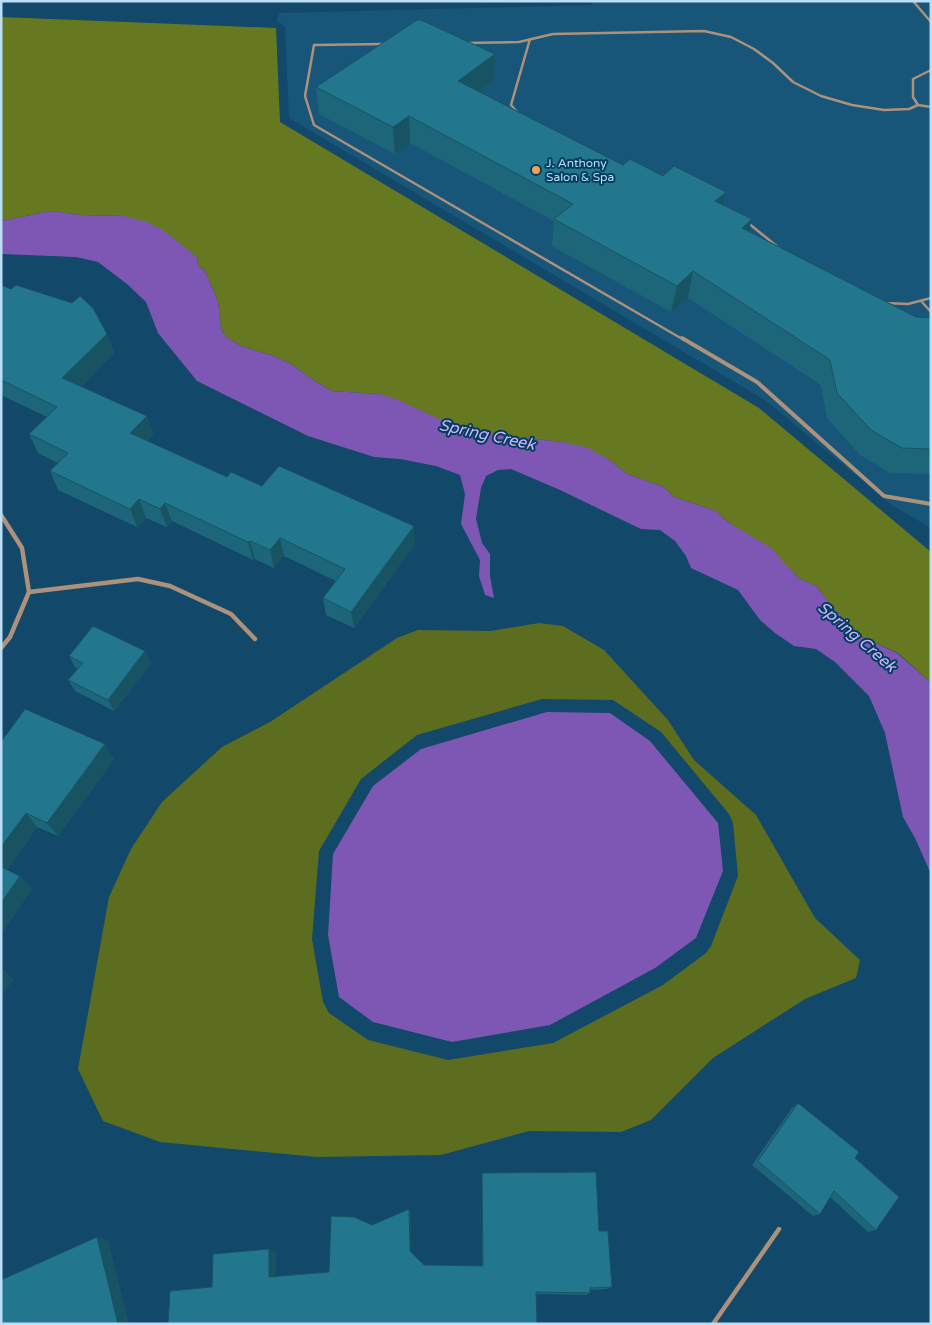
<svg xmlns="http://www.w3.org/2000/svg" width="932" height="1325" font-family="'Varela Round',sans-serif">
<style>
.built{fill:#175579}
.green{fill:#5c6d20;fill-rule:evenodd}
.forest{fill:#667920}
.water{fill:#7d57b3}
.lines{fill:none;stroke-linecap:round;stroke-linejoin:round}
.lane-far2{stroke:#ac917c;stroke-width:2.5}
.lane-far1{stroke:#ac917c;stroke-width:4}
.lane{stroke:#ac917c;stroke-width:4.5}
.street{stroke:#ac917c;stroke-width:4.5}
.wall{fill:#1d667a}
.shaded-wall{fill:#185363}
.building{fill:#22778e;stroke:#185363}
.poi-dot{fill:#f9a04c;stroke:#023d5e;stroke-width:2}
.labels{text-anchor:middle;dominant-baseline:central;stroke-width:4;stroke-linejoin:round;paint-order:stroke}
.far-poi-label{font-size:12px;fill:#bcddf6;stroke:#023d5e;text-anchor:start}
.water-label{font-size:16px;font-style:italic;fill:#d0b5fe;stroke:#023d5e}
</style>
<rect width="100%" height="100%" fill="#124869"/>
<path class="built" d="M592 1H931V528L893 506 765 400 289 118 285 27 282 24 277 22 279 13 592 5Z"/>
<path class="green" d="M539 623 563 626 604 650 668 720 694 760 756 815 815 918 860 960 856 978 805 999 713 1058 651 1120 621 1132 529 1131 441 1155 317 1157 160 1142 103 1121 78 1069 109 897 131 849 162 802 222 747 270 722 397 638 418 630 491 631ZM542 699 613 700 661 732 729 814 733 823 738 876 711 946 706 953 663 985 553 1043 448 1060 368 1040 329 1013 323 1002 312 939 319 851 361 779 417 735Z"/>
<path class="forest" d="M1 17 276 28 280 122 759 408 931 552V687L929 681 898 653 855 634 816 586 798 578 780 559 729 523 716 511 674 497 664 487 627 474 608 459 562 442 465 431 380 394 332 391 313 380 291 364 271 355 243 347 226 337 221 329 218 301 205 271 198 265 197 257 182 247 123 216 80 215 51 211 1 221Z"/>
<g class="water">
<path d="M51 211 80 215 123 216 147 222 164 231 197 257 198 265 205 271 218 301 221 329 226 337 243 347 271 355 291 364 313 380 332 391 380 394 398 400 465 431 562 442 588 448 608 459 627 474 664 487 674 497 716 511 729 523 771 548 798 578 816 586 855 634 897 653 929 681 931 687V874L915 838 903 817 885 733 869 696 835 662 816 649 794 646 775 633 760 620 738 590 691 568 686 556 675 541 660 530 641 529 560 490 511 469 498 470 486 476 481 488 476 519 482 543 490 554V576L494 598 485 595 479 576 480 560 461 524 465 494 460 475 436 466 400 459 374 457 308 436 197 381 158 333 146 302 127 284 98 262 76 257 1 254V221Z"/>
<path d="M547 712 610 713 650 741 718 823 723 871 696 938 655 968 550 1025 452 1042 373 1022 339 997 328 935 333 854 373 786 421 749Z"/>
</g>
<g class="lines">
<g class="lane-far2">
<path d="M913 1 931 22"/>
<path d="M466 43 519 42 553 34 704 31 731 37 754 49 773 63 793 82 821 96 852 105 884 110 909 109 918 105 913 97V79L931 70"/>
<path d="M384 44 314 45 305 96 314 125 684 340"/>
<path d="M918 105 931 107"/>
<path d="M518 113 511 105 530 39"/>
<path d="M747 222 779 248"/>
<path d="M922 302 931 312"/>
<path d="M884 303 908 304 931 298"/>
</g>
<path class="lane-far1" d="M682 338 757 382 884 496 931 504"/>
<path class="lane" d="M713 1324 779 1229"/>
<g class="street">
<path d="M1 515 22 548 29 592 10 637 1 648"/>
<path d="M29 592 138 579 170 586 231 614 255 639"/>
</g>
</g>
<g class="wall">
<path d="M495 54 494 81 480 92 623 165 726 192 723 205 749 231 916 317 931 318V474L890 473 860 455 827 418 821 385 688 298 671 312 552 246 554 221 410 143 395 154 319 114 316 87Z"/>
<path d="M1 285 107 334 114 353 81 387 147 416 153 435 147 441 227 477 262 486 415 544 354 628 326 615 323 598 336 581 284 556 274 568 255 559 253 560 172 521 167 527 146 518 137 527 58 490 50 471 58 463 38 453 29 434 47 417 1 395Z"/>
<path d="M69 656 151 663 114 711 75 691 68 680 78 669 75 667Z"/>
<path d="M1 742 114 759 58 836 37 827 7 870 20 876 32 889 1 933Z"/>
<path d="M798 1103 876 1230 868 1232 830 1197 820 1214 813 1216 752 1165 792 1108Z"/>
<path d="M482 1173 599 1231 612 1287 607 1289 590 1290V1293L586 1295 212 1287 276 1252 275 1276 329 1272 372 1225 411 1213V1253L424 1265 482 1266Z"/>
</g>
<g class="shaded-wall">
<path d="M495 54 494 81 458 108V81Z"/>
<path d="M409 116 410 143 395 154 393 127Z"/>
<path d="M726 192 720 218 715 201Z"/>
<path d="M752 219 745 246 742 228Z"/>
<path d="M693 271 688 298 671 312 677 286Z"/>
<path d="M107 334 114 353 70 398 62 378Z"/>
<path d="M147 416 153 435 137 452 130 433Z"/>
<path d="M139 499 146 518 137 527 130 509Z"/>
<path d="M165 503 172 521 167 527 160 509Z"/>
<path d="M414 526 415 544 354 628 351 612Z"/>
<path d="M280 538 284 556 274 568 270 550Z"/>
<path d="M250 541 255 559 253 560 248 542Z"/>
<path d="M145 651 151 663 114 711 108 700Z"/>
<path d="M105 744 114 759 58 836 47 823Z"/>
<path d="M26 813 37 827 3 875 1 873V847Z"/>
<path d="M20 876 32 889 1 933V903Z"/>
<path d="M1 968 14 979 1 997Z"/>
<path d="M409 1209 411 1213V1254L410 1251Z"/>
<path d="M97 1237 108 1240 129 1324H118Z"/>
<path d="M269 1249 276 1252 275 1279 269 1277Z"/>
</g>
<g class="building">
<path d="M417 20H421L495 54 458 81 623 165 630 159 663 176 674 166 726 192 715 201 752 219 742 228 916 317 931 318V449L902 448 871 430 837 393 830 360 693 271 677 286 554 219 573 204 409 116 393 127 316 87Z"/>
<path d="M1 285 11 289 16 285 72 303 80 296 93 308 107 334 62 378 147 416 130 433 227 477 231 472 262 486 279 466 414 526 351 612 323 598 345 569 280 538 270 550 250 541 248 542 165 503 160 509 139 499 130 509 50 471 68 453 29 434 57 407 1 380Z"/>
<path d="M93 626 145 651 108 700 68 680 83 663 69 656Z"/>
<path d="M25 709 105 744 47 823 26 813 1 847V742Z"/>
<path d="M1 867 20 876 1 903Z"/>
<path d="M798 1103 859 1152 855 1158 899 1197 876 1230 834 1191 820 1214 758 1161Z"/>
<path d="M596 1172 599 1231H608L612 1287 590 1288V1293L536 1292 537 1324H168L170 1291 212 1287 213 1254 269 1249V1277L329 1272 331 1216 354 1217 372 1225 409 1209 410 1251 424 1265 483 1266 482 1173Z"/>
<path d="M97 1237 118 1324H1V1280Z"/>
</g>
<circle class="poi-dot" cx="536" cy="170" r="5"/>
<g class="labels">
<g class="far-poi-label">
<text x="546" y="163">J. Anthony<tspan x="546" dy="14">Salon &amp; Spa</tspan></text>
</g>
<g class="water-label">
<text transform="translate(487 435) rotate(12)">Spring Creek</text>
<text transform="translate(857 637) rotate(41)">Spring Creek</text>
</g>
</g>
<rect width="932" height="1325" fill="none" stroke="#bcddf6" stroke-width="5"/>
</svg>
